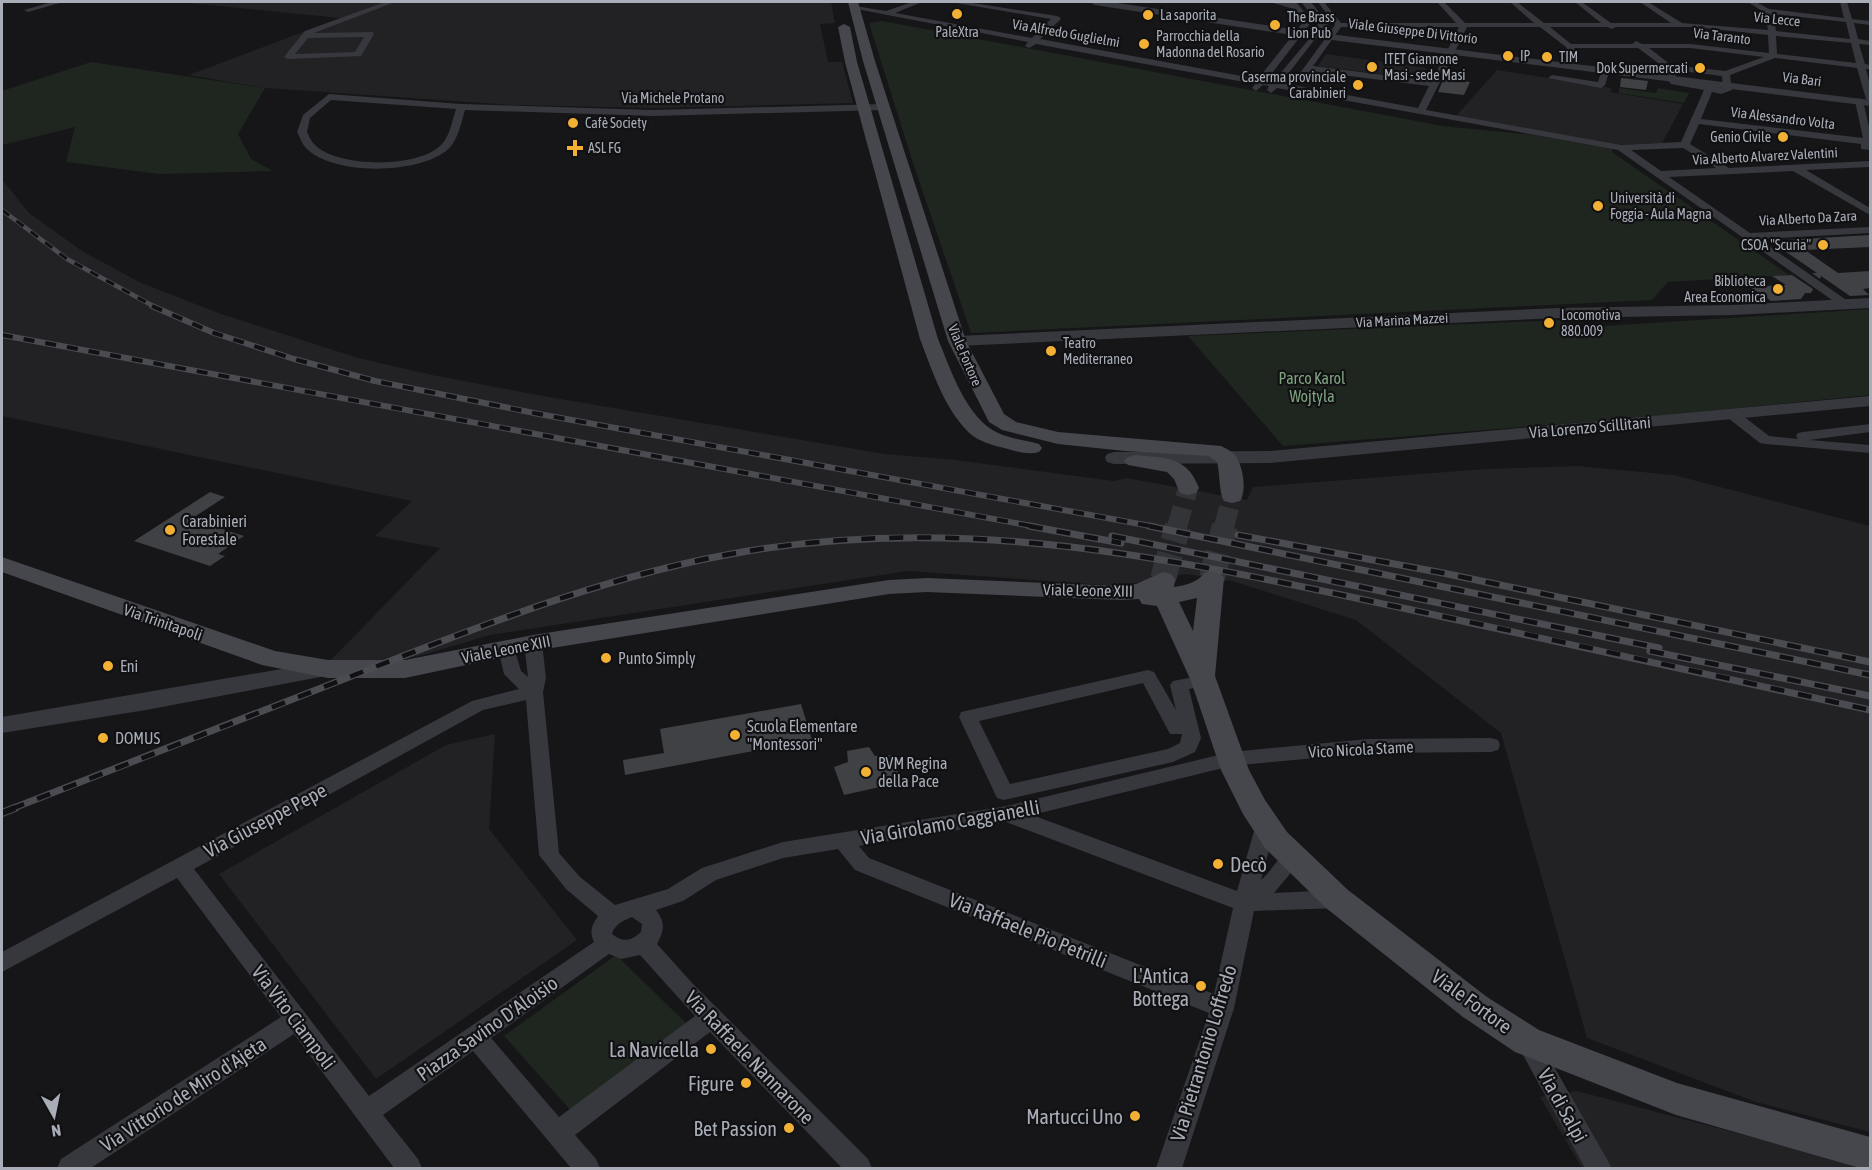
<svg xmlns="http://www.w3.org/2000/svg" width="1872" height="1170" font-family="'Asap Condensed',sans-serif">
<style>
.built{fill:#222225}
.green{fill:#1e261f}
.building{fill:#404145}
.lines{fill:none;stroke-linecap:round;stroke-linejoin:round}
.secondary-tunnel-far1{stroke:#333438;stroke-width:20;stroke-dasharray:20 10;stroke-linecap:butt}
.secondary-tunnel{stroke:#333438;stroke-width:26;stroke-dasharray:26 13;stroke-linecap:butt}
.minor{fill:#37383d;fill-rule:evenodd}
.tertiary{fill:#37383d;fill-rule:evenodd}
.secondary{fill:#45474d;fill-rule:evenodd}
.rail-far3-casing{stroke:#4a4c52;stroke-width:4.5}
.rail-far2-casing{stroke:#4a4c52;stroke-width:6}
.rail-far1-casing{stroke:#4a4c52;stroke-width:7}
.rail-casing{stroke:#4a4c52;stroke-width:8}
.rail-far3{stroke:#111113;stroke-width:3;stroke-dasharray:9;stroke-linecap:butt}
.rail-far2{stroke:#111113;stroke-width:4;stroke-dasharray:11;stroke-linecap:butt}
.rail-far1{stroke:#111113;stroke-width:4.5;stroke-dasharray:14;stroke-linecap:butt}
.rail{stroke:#111113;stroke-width:6;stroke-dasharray:19;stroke-linecap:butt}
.poi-dot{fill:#f2b134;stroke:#111113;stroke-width:2}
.labels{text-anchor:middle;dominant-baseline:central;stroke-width:4.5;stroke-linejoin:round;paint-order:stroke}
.far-poi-label{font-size:14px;fill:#a8adb8;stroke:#111113;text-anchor:start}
.far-street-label{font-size:14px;fill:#a8adb8;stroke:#111113}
.park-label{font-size:16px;fill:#7fa381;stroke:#111113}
.street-label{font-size:16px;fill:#a8adb8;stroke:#111113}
.poi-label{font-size:16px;fill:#a8adb8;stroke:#111113;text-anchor:start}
.near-street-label{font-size:20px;fill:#a8adb8;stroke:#111113}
.near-poi-label{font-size:20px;fill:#a8adb8;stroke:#111113;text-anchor:end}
</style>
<rect width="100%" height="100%" fill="#161618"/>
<g class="built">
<path d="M179 2H831L835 23 820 24 828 62H842L853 103 654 108 514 105 265 88 189 75 340 18Z"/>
<path d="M1326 54 1426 68 1421 79 1318 66Z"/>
<path d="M1497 70 1612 88 1610 92 1683 104 1662 143 1617 145 1456 116Z"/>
<path d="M2 182 5 183 29 213 82 251 139 282 221 314 358 358 432 375 543 396 885 454 955 460 1114 481 1126 478 1247 500 1253 487 1485 469 1578 466 1674 475 1870 526V1132L1756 1102 1587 1038 1501 733 1356 620 1232 581 1186 574 1118 586 908 571 490 635 419 656 373 663 331 660 440 548 375 536 412 501 2 416Z"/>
<path d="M495 734 489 829 577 940 376 1079 219 874 446 745Z"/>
<path d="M1577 1091 1869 1168H1582L1540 1097Z"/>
</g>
<g class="green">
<path d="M882 21 1443 126 1534 135 1612 149V152L1789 275 1668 282 1652 300 971 333 913 163 869 23Z"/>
<path d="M91 62 265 88 238 134 251 159 273 171 159 174 66 162 75 127 2 145V91Z"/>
<path d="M1619 88 1656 93 1658 88 1689 93 1684 103 1619 93Z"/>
<path d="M1870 309V395L1636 418 1283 446 1188 336 1563 320 1573 328Z"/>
<path d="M616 955 686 1023 573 1113 504 1036Z"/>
</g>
<g class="building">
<path d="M1444 78 1470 82 1464 95 1438 92Z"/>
<path d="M1621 78 1648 81 1646 90 1620 87Z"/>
<path d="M1870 235V247L1805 250 1838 273 1870 271V288L1863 289 1869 295 1850 296 1821 276 1820 279 1812 273H1817L1770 241Z"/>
<path d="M1792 275 1813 289 1811 293H1805L1801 299 1771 301 1750 287 1786 285 1772 276Z"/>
<path d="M210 492 225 497 191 519 244 536 218 554 225 556 210 566 134 541Z"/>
<path d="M801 704 812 740 625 775 623 760 664 753 660 729Z"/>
<path d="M869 747 875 756 891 755 902 782 844 795 834 767 848 762 847 751Z"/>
</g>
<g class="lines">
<g class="secondary-tunnel-far1">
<path d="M1177 527 1188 488"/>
<path d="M1224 527 1232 496"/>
</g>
<g class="secondary-tunnel">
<path d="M1212 578 1225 526"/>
<path d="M1163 579 1178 526"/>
</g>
<g class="minor">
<path d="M52 2H63L28 12 24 10Z"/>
<path d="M385 2H395L314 33 373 32 374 34 361 56 288 59 284 57 305 31ZM364 37 355 52 295 54 308 38Z"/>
<path d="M912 2H922L895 13 1032 38 1051 19 951 2H966L1057 16 1061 18 1060 20 1040 39 1258 79 1304 21 1294 9 1270 2H1296L1312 21 1266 81 1273 82 1315 32 1319 34 1281 83 1418 108 1429 86 1310 71 1305 78H1299L1298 76 1335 25 1318 2H1324L1341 23H1456L1437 2H1444L1465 23H1534L1510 2H1517L1544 23H1601L1575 2H1582L1611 23H1671L1640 2H1648L1682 23 1768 30 1765 13 1748 2H1756L1769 9 1844 18 1840 2H1847L1852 19 1870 21V25L1854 23 1858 39 1870 41V45L1859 44 1865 64 1870 65V69H1866L1870 85V102L1866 99 1857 68 1775 58 1730 75 1732 90 1721 94 1712 92 1701 119 1863 138 1855 101 1859 98 1863 101 1870 131V150L1861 149V144L1699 124 1690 144 1729 168 1870 161V167L1806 170 1870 208V215L1793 171 1669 177 1750 233 1870 227V233L1759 239 1852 304 1850 307H1842L1618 150 1277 88 1271 93 1267 90 1269 86 1263 85 1256 91 1252 88 1255 84 1036 44 1029 48 1025 46 1028 42 851 8 855 6 886 11ZM1773 14 1846 22 1850 39 1776 31ZM1341 27H1459L1432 81 1313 66ZM1467 27H1540L1566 47 1570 55 1564 65 1568 68 1571 67 1578 55 1574 48H1638L1665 68 1666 77 1671 84 1704 90 1681 142 1621 145 1426 110ZM1550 27H1607L1612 29 1616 27H1695L1768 35 1769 53 1690 44H1642L1636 41 1632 44H1571ZM1776 36 1851 43 1856 63 1777 54ZM1649 48H1690L1764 57 1725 71 1671 65ZM1674 70 1722 76 1723 88 1677 80ZM1683 148 1716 168 1661 171 1631 150Z"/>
<path d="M1603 67 1610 69 1605 85 1601 88 1548 78 1552 75 1598 82Z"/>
<path d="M329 94 461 104 653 110 884 104 889 107 884 110 653 116 465 110C461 123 458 142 446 151 417 174 333 176 306 148 302 144 300 137 297 132L303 115ZM331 100 456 109C452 121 450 135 442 144 420 169 336 168 314 144 311 141 309 136 307 132L310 118Z"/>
<path d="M1733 411 1738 412 1769 436 1798 439 1796 436 1798 433 1803 432 1870 424V432L1809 440 1870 445V453L1765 444 1760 443 1728 418 1726 415 1728 412Z"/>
<path d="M533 637 539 639 542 643 546 678 543 692 559 853 580 877 615 905 668 889 702 868 783 842 1007 806 1231 752 1368 739 1491 738 1498 740 1500 745 1498 750 1491 752 1368 753 1231 766 1032 815 1237 891 1256 824 1259 819 1266 816 1273 819 1276 824 1261 880C1274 870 1282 845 1301 851L1304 857 1274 893 1337 890 1345 893 1348 899 1345 905 1337 908 1254 911 1234 1008 1182 1168H1156L1209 1013 855 870 838 849 783 858 716 880 683 901 656 910C666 923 664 930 657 944L693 984 868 1159 872 1168H842L710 1032 575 1135 596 1159 600 1168H571L473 1051 383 1115 418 1159 422 1168H394L294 1034 91 1168H57L61 1159 281 1017 177 878 2 972V952L472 701 519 689 504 674 498 648 501 644H513L521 671 528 677 524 643 527 639ZM526 700 539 855 566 889 598 916C592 925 589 931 594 942L369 1096 194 869 483 710ZM1006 822 1233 908 1214 994 869 858 859 846ZM632 917 642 924 641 932C631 941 623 943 612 934 614 925 624 920 632 917ZM609 954 621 959 640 955 695 1016 559 1117 491 1038Z"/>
<path d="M1148 670 1154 672 1176 710 1170 685 1173 681 1204 675 1210 677 1213 681 1210 685 1189 689 1201 738 1195 752 1173 762 1004 800 997 798 959 717 961 712ZM1143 683 1170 734H1182L1180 743 1168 749 1010 784 979 721Z"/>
<path d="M1529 1034 1537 1037 1612 1168H1585L1517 1044 1521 1037Z"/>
</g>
<g class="tertiary">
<path d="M1090 2H1111L1312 32 1318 24 1317 21 1301 2H1311L1328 24 1321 33 1870 100V106L1299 36 1095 5Z"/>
<path d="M1870 298V308L1733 315 1558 318 957 346 949 341 957 336 1558 308 1733 305Z"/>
<path d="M1870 396V406L1269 463 1114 464 1107 462 1105 458 1107 454 1114 452 1269 451Z"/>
<path d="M328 661 336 664 339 669 336 674 146 710 2 733V717Z"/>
</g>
<g class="secondary">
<path d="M848 2H858L875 61 966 341 1004 414 1016 422 1058 432 1221 446C1227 449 1234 452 1237 458 1243 469 1247 490 1240 501L1232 503 1224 501C1219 493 1220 473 1217 462L1209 456 1125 451 1058 444 1002 430 989 422 948 341 863 61Z"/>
<path d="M844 24 850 27 857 62 938 339C951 370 966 418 998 433 1011 439 1026 440 1039 444L1042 448 1039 452C1029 455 1018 452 1008 449 996 446 983 443 973 436 946 414 932 370 920 339L845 62 838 27Z"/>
<path d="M1135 455C1165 458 1187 456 1199 488L1196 493 1188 495 1180 493 1174 479 1167 472 1128 465 1124 461 1128 457Z"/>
<path d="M2 557 275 651 328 660H405L533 635 889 580 927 578 1121 586 1136 584 1163 572 1171 574 1175 579 1174 587C1186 585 1197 583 1204 573L1212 571 1220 573 1224 578 1215 676 1249 770 1265 800 1287 832 1348 890 1487 997 1539 1030 1677 1083 1870 1137V1168H1860L1676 1115 1515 1052 1463 1017 1326 908 1265 848 1243 814 1221 770 1191 681 1157 606 1142 604 1139 599 1121 600 927 592 889 594 533 651 405 678H328L262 665 2 572ZM1197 598 1193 631 1179 602Z"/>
</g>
<defs>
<path id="rail-far3" d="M2 210 67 259 155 307"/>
<g id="rail-far2">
<path d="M152 306 214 333 294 359 375 381 539 414 1156 527"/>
<path d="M2 335 1037 527"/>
</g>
<g id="rail-far1">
<path d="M1029 526 1121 543"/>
<path d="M1149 526 1870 675"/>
<path d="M1238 535 1443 573 1870 662"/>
<path d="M1112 536 1659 648"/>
<path d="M1650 651 1870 696"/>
<path d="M11 809C128 764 245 718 362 672 488 623 614 573 748 551 975 514 1177 560 1398 607 1556 640 1713 675 1870 710"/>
</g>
<path id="rail" d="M2 813 15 808"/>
</defs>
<use href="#rail-far3" class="rail-far3-casing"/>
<use href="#rail-far2" class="rail-far2-casing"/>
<use href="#rail-far1" class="rail-far1-casing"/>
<use href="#rail" class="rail-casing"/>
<use href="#rail-far3" class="rail-far3"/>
<use href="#rail-far2" class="rail-far2"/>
<use href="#rail-far1" class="rail-far1"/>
<use href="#rail" class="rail"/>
</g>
<g class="poi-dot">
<circle cx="957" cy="14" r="6"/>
<circle cx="1148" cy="15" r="6"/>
<circle cx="1275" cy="25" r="6"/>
<circle cx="1144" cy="44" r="6"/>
<circle cx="1508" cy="56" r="6"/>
<circle cx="1547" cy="57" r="6"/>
<circle cx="1372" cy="67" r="6"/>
<circle cx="1700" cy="68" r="6"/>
<circle cx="1358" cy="85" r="6"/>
<circle cx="573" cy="123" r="6"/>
<circle cx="1783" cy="137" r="6"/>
<path d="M572 139h6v6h6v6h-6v6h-6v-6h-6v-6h6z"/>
<circle cx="1598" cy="206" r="6"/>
<circle cx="1823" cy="245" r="6"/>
<circle cx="1778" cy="289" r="6"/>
<circle cx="1549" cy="323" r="6"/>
<circle cx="1051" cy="351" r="6"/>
<circle cx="170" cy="530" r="6"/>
<circle cx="606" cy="658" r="6"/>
<circle cx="108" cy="666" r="6"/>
<circle cx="735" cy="735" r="6"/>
<circle cx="103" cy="738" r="6"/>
<circle cx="866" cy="772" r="6"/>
<circle cx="1218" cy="864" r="6"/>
<circle cx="1201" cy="986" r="6"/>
<circle cx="711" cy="1049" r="6"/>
<circle cx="746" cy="1083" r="6"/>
<circle cx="1135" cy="1116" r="6"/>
<circle cx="789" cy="1128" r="6"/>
</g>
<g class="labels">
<g class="far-poi-label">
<text x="1160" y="15">La saporita</text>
<text x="1287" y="17">The Brass<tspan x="1287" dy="16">Lion Pub</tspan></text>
<text x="957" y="32" text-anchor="middle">PaleXtra</text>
<text x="1156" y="36">Parrocchia della<tspan x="1156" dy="16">Madonna del Rosario</tspan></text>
<text x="1520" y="56">IP</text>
<text x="1559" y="57">TIM</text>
<text x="1384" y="59">ITET Giannone<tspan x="1384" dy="16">Masi - sede Masi</tspan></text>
<text x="1688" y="68" text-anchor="end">Dok Supermercati</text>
<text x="1346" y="77" text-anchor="end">Caserma provinciale<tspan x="1346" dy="16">Carabinieri</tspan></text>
<text x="585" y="123">Cafè Society</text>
<text x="1771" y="137" text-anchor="end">Genio Civile</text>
<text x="588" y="148">ASL FG</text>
<text x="1610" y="198">Università di<tspan x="1610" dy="16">Foggia - Aula Magna</tspan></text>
<text x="1811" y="245" text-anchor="end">CSOA "Scurìa"</text>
<text x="1766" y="281" text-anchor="end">Biblioteca<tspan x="1766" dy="16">Area Economica</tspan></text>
<text x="1561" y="315">Locomotiva<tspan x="1561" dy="16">880.009</tspan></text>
<text x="1063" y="343">Teatro<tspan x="1063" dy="16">Mediterraneo</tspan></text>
</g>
<g class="far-street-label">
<text transform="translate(1777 19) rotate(6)">Via Lecce</text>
<text transform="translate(1413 31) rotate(7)">Viale Giuseppe Di Vittorio</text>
<text transform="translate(1066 33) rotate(10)">Via Alfredo Guglielmi</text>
<text transform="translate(1722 36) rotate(7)">Via Taranto</text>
<text transform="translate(1802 79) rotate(7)">Via Bari</text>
<text x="673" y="98">Via Michele Protano</text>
<text transform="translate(1783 118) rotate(7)">Via Alessandro Volta</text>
<text transform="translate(1765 156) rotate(-3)">Via Alberto Alvarez Valentini</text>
<text transform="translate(1808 218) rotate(-3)">Via Alberto Da Zara</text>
<text transform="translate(1402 320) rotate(-3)">Via Marina Mazzei</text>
<text transform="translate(965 355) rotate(67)">Viale Fortore</text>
</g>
<g class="park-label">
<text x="1312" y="378">Parco Karol<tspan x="1312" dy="18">Wojtyla</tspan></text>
</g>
<g class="street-label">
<text transform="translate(1590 427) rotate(-5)">Via Lorenzo Scillitani</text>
<text transform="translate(1088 590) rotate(1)">Viale Leone XIII</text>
<text transform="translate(163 622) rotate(19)">Via Trinitapoli</text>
<text transform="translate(506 649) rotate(-11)">Viale Leone XIII</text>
<text transform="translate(1361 749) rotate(-3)">Vico Nicola Stame</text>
</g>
<g class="poi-label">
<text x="182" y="521">Carabinieri<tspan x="182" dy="18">Forestale</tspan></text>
<text x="618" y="658">Punto Simply</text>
<text x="120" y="666">Eni</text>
<text x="747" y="726">Scuola Elementare<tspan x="747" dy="18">"Montessori"</tspan></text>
<text x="115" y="738">DOMUS</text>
<text x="878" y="763">BVM Regina<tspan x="878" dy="18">della Pace</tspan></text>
</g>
<g class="near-street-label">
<text transform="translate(265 820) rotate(-28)">Via Giuseppe Pepe</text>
<text transform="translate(950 822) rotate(-10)">Via Girolamo Caggianelli</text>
<text transform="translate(1028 930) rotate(22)">Via Raffaele Pio Petrilli</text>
<text transform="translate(1472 1001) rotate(36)">Viale Fortore</text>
<text transform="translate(294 1017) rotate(53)">Via Vito Ciampoli</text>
<text transform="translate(487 1028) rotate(-35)">Piazza Savino D'Aloisio</text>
<text transform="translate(1203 1053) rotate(-73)">Via Pietrantonio Loffredo</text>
<text transform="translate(750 1057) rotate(46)">Via Raffaele Nannarone</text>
<text transform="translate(183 1094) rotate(-33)">Via Vittorio de Miro d'Ajeta</text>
<text transform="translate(1563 1105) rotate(61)">Via di Salpi</text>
</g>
<g class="near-poi-label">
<text x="1230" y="864" text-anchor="start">Decò</text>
<text x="1189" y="975">L'Antica<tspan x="1189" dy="23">Bottega</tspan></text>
<text x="699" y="1049">La Navicella</text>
<text x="734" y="1083">Figure</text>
<text x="1123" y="1116">Martucci Uno</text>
<text x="777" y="1128">Bet Passion</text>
</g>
</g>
<rect width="1872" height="1170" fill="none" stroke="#a8adb8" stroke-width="6"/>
<g transform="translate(54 1116) rotate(171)" stroke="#111113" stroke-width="4.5" paint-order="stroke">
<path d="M0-4.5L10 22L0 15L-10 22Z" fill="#a8adb8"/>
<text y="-9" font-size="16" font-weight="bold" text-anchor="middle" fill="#a8adb8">N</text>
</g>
</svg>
